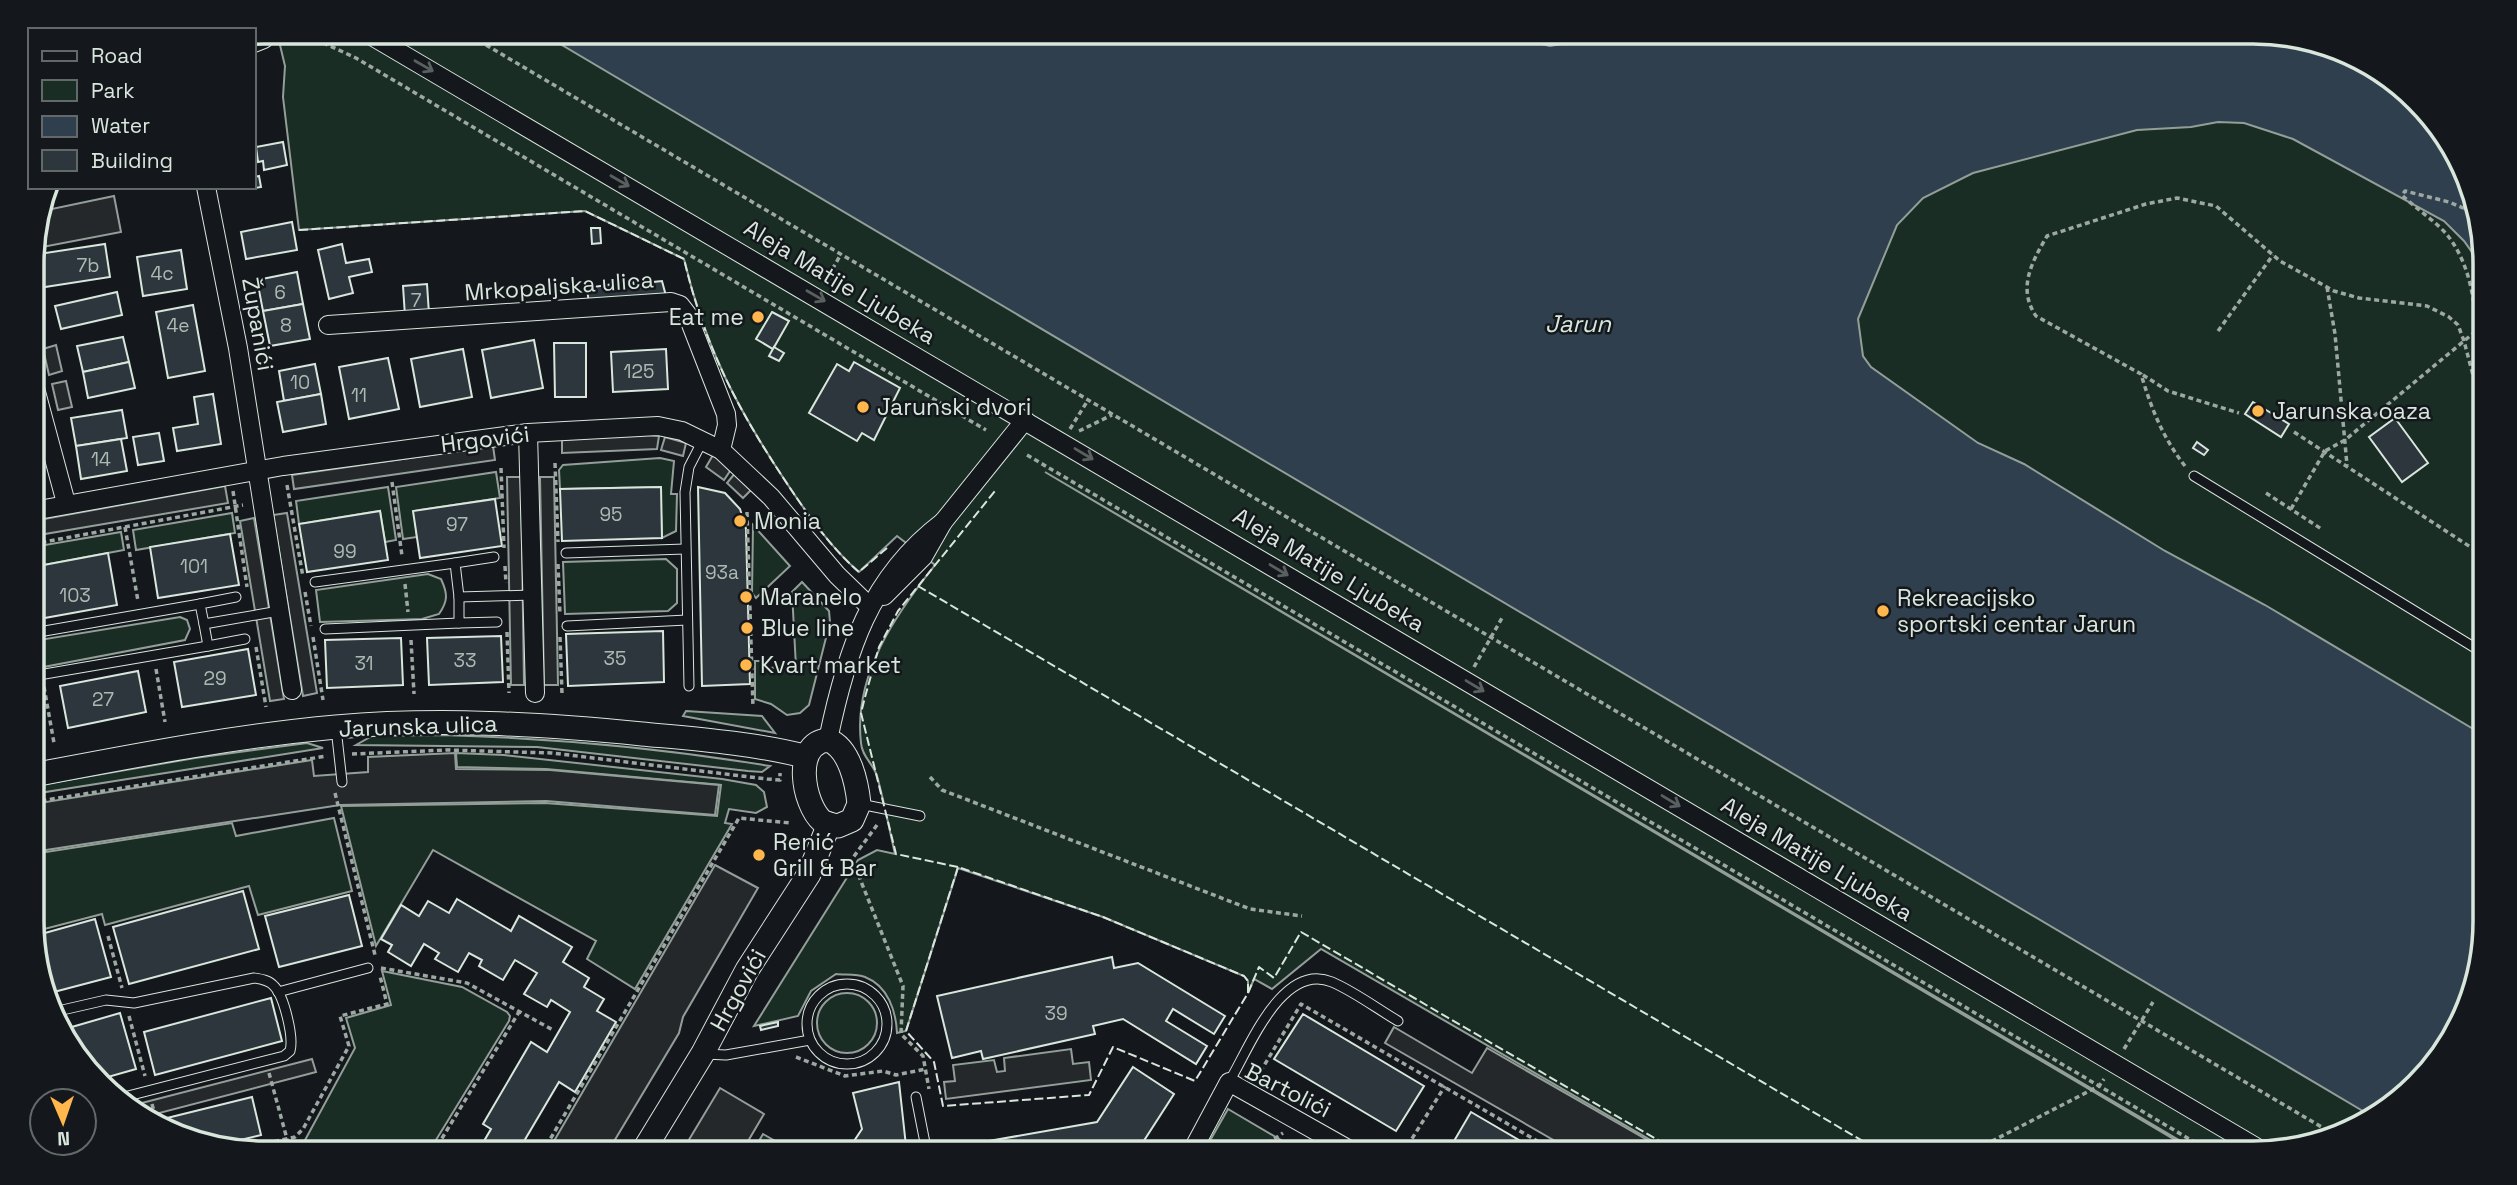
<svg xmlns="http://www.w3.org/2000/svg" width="2517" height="1185" font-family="'Space Grotesk',sans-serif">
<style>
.green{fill:#1a2d24;stroke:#939e99;stroke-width:2}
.parking{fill:#24282b;stroke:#939e99;stroke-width:2}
.water{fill:#2f3f4d;stroke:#939e99;stroke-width:2}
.building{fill:#2c363c;stroke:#d8e6dc;stroke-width:2}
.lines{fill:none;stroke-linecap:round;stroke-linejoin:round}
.service-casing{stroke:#d8e6dc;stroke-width:11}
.minor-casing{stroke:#d8e6dc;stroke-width:20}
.tertiary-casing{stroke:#d8e6dc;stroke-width:25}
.path{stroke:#9da8a2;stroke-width:3.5;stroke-dasharray:5 3.5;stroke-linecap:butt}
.service{stroke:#14181c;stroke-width:9}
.minor{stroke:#14181c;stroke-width:18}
.tertiary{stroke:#14181c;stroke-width:23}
.fence{stroke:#d8e6dc;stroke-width:2;stroke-dasharray:9 3.5;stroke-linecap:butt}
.oneway{stroke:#59605f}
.poi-dot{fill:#ffb74d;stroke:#14181c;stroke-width:2.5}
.labels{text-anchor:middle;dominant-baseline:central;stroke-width:5;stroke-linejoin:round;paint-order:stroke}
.number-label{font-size:19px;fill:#adbab4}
.street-label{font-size:23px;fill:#d8e6dc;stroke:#14181c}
.poi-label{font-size:23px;fill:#d8e6dc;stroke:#14181c;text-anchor:start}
.water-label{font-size:24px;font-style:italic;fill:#d8e6dc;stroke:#14181c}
.rim{fill:none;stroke:#d8e6dc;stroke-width:3.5}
</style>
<rect width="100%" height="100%" fill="#14181c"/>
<g class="green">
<path d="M268 32H2254L2343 49 2438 122 2484 233 2485 922 2468 1011 2428 1074 2383 1114 2269 1153H2201L1045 472 2197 1153H1673L1321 949 1272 989 1254 979 1248 993V981L1244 976 1103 917 958 868 906 1031 897 1033C896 1011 888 986 865 977 857 974 845 975 836 974L811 991 798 1016 754 1026 858 860 877 850 895 854C889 828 884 801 877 776 873 763 862 757 861 743 853 675 896 614 935 565L897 536 859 572C831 548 808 515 788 485 738 410 705 348 684 259L585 211 299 230 283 97 285 66 280 45Z"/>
<path d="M660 458 674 461 671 494H677L676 531 662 538 660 487 560 489 559 470 563 465Z"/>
<path d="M496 472 500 498 414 511 417 537 403 539 396 487Z"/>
<path d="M388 487 396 540 385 542 380 511 299 524 296 501Z"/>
<path d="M232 513 235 533 136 550 133 530Z"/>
<path d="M753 525 790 566 756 598 752 593Z"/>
<path d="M121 532 124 550 33 567V547Z"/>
<path d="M666 559 677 569V603L668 611 565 614 563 562Z"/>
<path d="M428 574 441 579C448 594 448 601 439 614L422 619 320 622 316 590Z"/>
<path d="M802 582 829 611 830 622 809 705 800 713 787 715 771 704 755 699V661H764L765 668 796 667 792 592Z"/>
<path d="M180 617 187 620 190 629 185 640 33 669V641Z"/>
<path d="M686 711 762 716 775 733 683 716Z"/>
<path d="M442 735C552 738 662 748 770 766L762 772 748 771 537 747 356 745 372 736Z"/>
<path d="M307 743 323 748 33 794V786L195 758Z"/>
<path d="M456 753 504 755 722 779 756 785 764 792 767 807 756 813 729 809 725 823 732 824 635 989 587 959 596 941 433 850 376 946 341 806 545 803 717 816 721 785 546 769 457 767Z"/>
<path d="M334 818 352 891 258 915 249 886 105 925 102 914 33 932V854L232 823 236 836Z"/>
<path d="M382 971 462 987 507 1012 510 1016 509 1021 428 1153H298L355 1048 346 1018 391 1005Z"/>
<circle cx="847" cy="1023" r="30"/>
<path d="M1228 1109 1303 1153H1203Z"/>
<path d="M763 1134 796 1153H752Z"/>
</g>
<g class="parking">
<path d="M114 196 121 232 32 249 42 211Z"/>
<path d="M56 345 62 371 49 375 43 349Z"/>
<path d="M66 381 72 407 58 410 52 384Z"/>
<path d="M637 434 659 436 657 449 562 453V439Z"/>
<path d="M665 437 686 443 683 456 661 450Z"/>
<path d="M493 446 495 460 294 489 292 475Z"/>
<path d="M713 455 732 468 724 480 706 467Z"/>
<path d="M736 472 753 488 743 498 727 483Z"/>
<path d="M507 477H521L524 685H511Z"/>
<path d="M540 477H554L558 685H544Z"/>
<path d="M225 486 228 503 33 536V521Z"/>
<path d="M287 513 317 693 303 696 273 515Z"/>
<path d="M254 518 284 699 270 701 240 521Z"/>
<path d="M455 753 456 769 550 770 719 785 715 815 546 801 340 805 33 852V804L312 760 314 776 368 772V757Z"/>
<path d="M715 865 758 888 683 1017 679 1033 607 1153H547Z"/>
<path d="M1394 1027 1472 1073 1487 1048 1670 1153H1576L1385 1043Z"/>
<path d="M1071 1049 1073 1064 1089 1062 1091 1080 946 1099 944 1082 955 1081 953 1065 994 1060 997 1072 1005 1071 1004 1058Z"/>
<path d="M312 1059 316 1072 148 1116 134 1105Z"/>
<path d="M720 1088 764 1114 741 1153H681Z"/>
</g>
<path class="water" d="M540 32H1491L1550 46 1628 32H2254L2343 49 2438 122 2484 233V269L2464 241 2444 221 2293 139 2244 123 2218 122 2191 127 2137 130 1973 173 1923 198 1897 225 1858 319 1863 356 1871 367 1978 443 2024 464 2165 551 2265 605 2485 736C2485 852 2508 1004 2411 1089 2399 1100 2388 1112 2373 1117Z"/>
<g class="building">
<path d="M283 142 287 165 264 170 263 161 258 162 256 147Z"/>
<path d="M259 176 261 187 249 189 254 187V177Z"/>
<path d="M292 222 297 250 246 259 241 232Z"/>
<path d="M591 228H600L601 243 592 244Z"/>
<path d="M105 244 110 277 32 289V255Z"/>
<path d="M342 244 346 263 369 259 372 272 349 277 353 293 329 299 318 250Z"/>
<path d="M181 250 187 289 143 296 137 257Z"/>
<path d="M297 272 303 304 263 311 257 280Z"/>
<path d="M633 281 634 288 653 286V282L662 281 666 296 589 304 587 288Z"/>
<path d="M427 284 429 314 405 316 403 286Z"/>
<path d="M117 292 122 315 61 329 55 306Z"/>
<path d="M303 304 310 339 270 346 263 311Z"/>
<path d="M193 305 205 371 168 378 156 312Z"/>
<path d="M772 312 789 321 773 349 756 339Z"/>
<path d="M123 337 129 362 83 372 77 346Z"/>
<path d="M534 340 543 388 491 398 482 350Z"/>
<path d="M554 343H586V397H555Z"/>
<path d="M774 347 784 353 779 361 769 356Z"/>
<path d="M463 349 472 397 420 407 411 359Z"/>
<path d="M666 349 668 389 613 392 611 352Z"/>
<path d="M388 358 399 409 349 419 339 367Z"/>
<path d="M129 362 135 388 88 398 83 372Z"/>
<path d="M854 362 900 388 874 440 862 433 857 441 809 413 837 364 849 371Z"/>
<path d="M315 364 321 394 284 401 279 371Z"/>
<path d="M213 394 221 444 177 451 173 428 198 424 194 397Z"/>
<path d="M321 394 326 424 283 432 277 402Z"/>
<path d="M2253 402 2289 424 2281 437 2245 414Z"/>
<path d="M122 410 127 438 76 446 71 418Z"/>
<path d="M2395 418 2428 463 2402 482 2369 437Z"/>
<path d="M159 433 164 461 138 465 133 437Z"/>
<path d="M121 439 127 471 81 479 76 446Z"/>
<path d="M2197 442 2208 450 2204 455 2193 448Z"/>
<path d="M661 487 662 538 562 541 560 489Z"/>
<path d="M698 487 725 493 740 509 746 529 750 684 702 686Z"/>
<path d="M495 499 502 546 420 558 413 511Z"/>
<path d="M380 511 388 560 307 572 299 524Z"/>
<path d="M230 534 239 585 158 598 150 547Z"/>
<path d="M108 553 117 605 39 619 33 567Z"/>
<path d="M663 631 664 682 568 686 566 634Z"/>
<path d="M501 636 503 682 429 685 427 638Z"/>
<path d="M401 638 403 685 327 688 325 640Z"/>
<path d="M248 649 256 695 182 707 174 662Z"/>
<path d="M138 671 146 712 68 728 60 686Z"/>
<path d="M243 891 259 949 129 984 113 927Z"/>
<path d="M349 895 362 946 279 967 265 916Z"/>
<path d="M457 899 511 931 519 916 572 947 563 962 589 978 584 987 604 999 597 1011 616 1022 575 1092 559 1082 520 1148 527 1153H477L491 1129 483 1124 531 1042 547 1052 570 1012 551 1000 547 1007 524 994 537 973 515 960 503 980 479 966 482 960 469 953 458 972 435 959 439 953 424 944 411 966 388 952 392 945 381 939 401 905 419 916 428 901 449 913Z"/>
<path d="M95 919 111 977 50 993 34 952V936Z"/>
<path d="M1112 957 1114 968 1138 963 1225 1016 1214 1034 1173 1009 1166 1021 1207 1046 1196 1064 1123 1019 1093 1026 1095 1034 983 1059 981 1051 952 1058 937 996Z"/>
<path d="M271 998 282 1041 155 1075 144 1032Z"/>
<path d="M120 1013 136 1069 101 1079 79 1063 65 1029Z"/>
<path d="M1303 1014 1424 1086 1396 1131 1274 1059Z"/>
<path d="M778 1022V1026L761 1030 760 1026Z"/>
<path d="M1133 1067 1174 1094 1136 1153H968L966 1145 1097 1122Z"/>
<path d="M899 1082 906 1146 901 1153H846L862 1129 853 1093Z"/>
<path d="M252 1097 261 1135 219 1145 174 1136 166 1129 163 1119Z"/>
<path d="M1471 1112 1541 1153H1447Z"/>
</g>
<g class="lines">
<defs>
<g id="service">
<path d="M2194 476 2485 654"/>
<path d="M566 553 685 549"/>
<path d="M494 557 455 563 459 597 533 595"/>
<path d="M315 582 455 563"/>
<path d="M236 597 200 604 204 624 279 611"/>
<path d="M459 597V623L497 622"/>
<path d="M204 624 208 646 245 639"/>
<path d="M567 626 687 620"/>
<path d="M325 629 459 623"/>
<path d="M33 633 200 604"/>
<path d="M33 676 208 646"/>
<path d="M689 686 685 492 689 467 703 440"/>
<path d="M336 728 342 782"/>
<path d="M860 804 920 816"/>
<circle cx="847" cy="1024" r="40"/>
<path d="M278 992 368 968"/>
<path d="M58 1011 106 1000 134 1003 254 978C261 979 269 980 274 986 284 996 294 1037 290 1051L284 1056 124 1097"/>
<path d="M705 1054 726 1055 810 1040"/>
<path d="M1229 1082C1249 1049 1282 961 1332 982 1355 992 1376 1008 1398 1021"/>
<path d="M916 1097 927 1153"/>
<path d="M579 1152 582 1153"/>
</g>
<g id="minor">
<path d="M365 32 2266 1153"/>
<path d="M254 43 264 39"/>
<path d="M206 187 238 348 292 690"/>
<path d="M328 325 671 302 680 305 687 314 726 414 727 425 721 450"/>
<path d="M32 377 66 503"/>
<path d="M528 433 535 693"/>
<path d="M33 511 283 466 528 433 658 426 682 431 721 450 771 497 837 575 870 607"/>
<path d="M884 596 923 557 943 522 1025 420"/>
<path d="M828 740C846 653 869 578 943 522"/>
<path d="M1191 1153 1229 1082 1355 1153"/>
</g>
<g id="tertiary">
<path d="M828 740C850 748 857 784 859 804L852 820 838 826C833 825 827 824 822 821 803 804 792 743 828 740Z"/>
<path d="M33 775C133 756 235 736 336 727 438 718 540 724 642 734 696 739 752 743 804 756"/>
<path d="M642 1153 703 1053 747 970 809 874 829 824"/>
</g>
</defs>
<use href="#service" class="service-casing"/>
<use href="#minor" class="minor-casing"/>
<use href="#tertiary" class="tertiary-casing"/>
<g class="path">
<path d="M300 32 356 58 986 430"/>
<path d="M464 32 2330 1132"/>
<path d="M280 36 300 32"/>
<path d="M824 284 841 254"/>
<path d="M2327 287 2335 334 2347 465"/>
<path d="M2218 331 2273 255"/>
<path d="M2476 331 2484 326"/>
<path d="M2143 375 2168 391 2239 413"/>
<path d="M1070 429 1088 400"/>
<path d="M1079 431 1112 415"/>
<path d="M2294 432 2472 548 2484 553"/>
<path d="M1027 455 2213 1153"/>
<path d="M555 463 558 542"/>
<path d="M2185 466C2163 438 2151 408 2141 374L2036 316C2017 288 2032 262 2047 236L2146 204 2177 198 2216 206 2280 261 2334 291 2359 298 2427 306 2449 317 2458 325 2464 341 2484 417"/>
<path d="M501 468 504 548"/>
<path d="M392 482 402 556"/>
<path d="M287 485 303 577"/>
<path d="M233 491 247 587"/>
<path d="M2266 493 2323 530"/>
<path d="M2291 509 2325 451 2345 440 2476 331C2475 299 2469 263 2448 236 2436 221 2416 209 2402 195L2405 191 2449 202 2475 213"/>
<path d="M747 512 753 707"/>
<path d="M125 527 138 601"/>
<path d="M33 544 243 505"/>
<path d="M558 564 560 615"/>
<path d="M505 566 506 583"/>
<path d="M405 584 408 612"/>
<path d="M305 592 311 626"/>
<path d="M507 632 509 693"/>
<path d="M313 637 323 700"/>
<path d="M560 637 562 694"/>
<path d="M411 640 414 694"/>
<path d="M256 647 266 707"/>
<path d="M1474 667 1502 618"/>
<path d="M156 669 165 722"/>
<path d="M44 687 54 743"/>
<path d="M352 754 447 750 552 753 767 779 780 780V773"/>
<path d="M930 777 942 790 1250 909 1302 916"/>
<path d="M335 793 375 955"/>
<path d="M33 802 327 756"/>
<path d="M877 825 852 859 903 986 901 1034 923 1056 929 1089"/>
<path d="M108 936 122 988"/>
<path d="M381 968 467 983 553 1030"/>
<path d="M129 1016 145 1076"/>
<path d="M2124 1049 2153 1002"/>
<path d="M796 1057 845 1076 883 1071 896 1075 926 1069"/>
<path d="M269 1073 287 1139 282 1153"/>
<path d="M1256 1079 1301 1004 1558 1153"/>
<path d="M152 1104 157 1123"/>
<path d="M1407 1147 1419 1153"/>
<path d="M241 1149 295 1137 303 1129 349 1046 340 1016 387 1004 380 976"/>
<path d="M433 1153 519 1012"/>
<path d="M542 1153 739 818 790 823"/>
<path d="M1253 1153 1283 1133"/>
<path d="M1403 1153 1445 1086"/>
<path d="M1969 1153 2099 1086 2104 1079"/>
</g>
<use href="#service" class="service"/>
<use href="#minor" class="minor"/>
<use href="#tertiary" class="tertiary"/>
<g class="fence">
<path d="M299 230 585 211 684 259C705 348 738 410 788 485 808 515 831 548 859 572L887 548"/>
<path d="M918 586 1883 1153"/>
<path d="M958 867 896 854 861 713 865 697 879 647 898 611 995 491"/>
<path d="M1248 993V981L1244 976 1103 917 958 867 906 1031 934 1062 943 1106 1089 1095 1113 1047 1195 1081 1248 993 1259 967 1274 978 1301 932 1680 1153"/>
</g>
</g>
<defs><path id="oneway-shaft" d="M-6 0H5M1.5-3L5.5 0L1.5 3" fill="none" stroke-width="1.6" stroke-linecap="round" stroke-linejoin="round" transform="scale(1.75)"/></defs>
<g class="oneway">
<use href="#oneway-shaft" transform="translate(424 66) rotate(30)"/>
<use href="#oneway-shaft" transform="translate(620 181) rotate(30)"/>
<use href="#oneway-shaft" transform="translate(816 296) rotate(30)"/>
<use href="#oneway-shaft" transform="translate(1084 454) rotate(31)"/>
<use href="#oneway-shaft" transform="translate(1279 570) rotate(31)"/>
<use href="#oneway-shaft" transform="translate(1475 686) rotate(31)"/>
<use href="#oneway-shaft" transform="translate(1671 801) rotate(31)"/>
</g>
<g class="poi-dot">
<circle cx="758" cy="317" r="7"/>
<circle cx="863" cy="407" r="7"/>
<circle cx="2258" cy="411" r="7"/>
<circle cx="740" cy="521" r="7"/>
<circle cx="746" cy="597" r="7"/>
<circle cx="1883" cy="611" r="7"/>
<circle cx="747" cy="628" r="7"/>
<circle cx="746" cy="665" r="7"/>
<circle cx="759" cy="855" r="7"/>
</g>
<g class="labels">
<g class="number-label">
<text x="88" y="265">7b</text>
<text x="162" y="273">4c</text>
<text x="280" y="292">6</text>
<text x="416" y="300">7</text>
<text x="178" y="325">4e</text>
<text x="286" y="325">8</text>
<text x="639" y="371">125</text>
<text x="300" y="382">10</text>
<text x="359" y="395">11</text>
<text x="101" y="459">14</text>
<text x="611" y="514">95</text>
<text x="457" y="524">97</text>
<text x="345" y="551">99</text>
<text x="194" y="566">101</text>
<text x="722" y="572">93a</text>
<text x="75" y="595">103</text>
<text x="615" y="658">35</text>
<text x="465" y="660">33</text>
<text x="364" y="663">31</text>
<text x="215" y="678">29</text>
<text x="103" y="699">27</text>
<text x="1056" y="1013">39</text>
</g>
<g class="street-label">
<text transform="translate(840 282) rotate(31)">Aleja Matije Ljubeka</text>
<text transform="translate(559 286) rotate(-4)">Mrkopaljska ulica</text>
<text transform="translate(258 324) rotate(80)">Županići</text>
<text transform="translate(485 439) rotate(-7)">Hrgovići</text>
<text transform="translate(1329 570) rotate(31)">Aleja Matije Ljubeka</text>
<text transform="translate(418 726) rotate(-2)">Jarunska ulica</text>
<text transform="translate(1817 859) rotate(31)">Aleja Matije Ljubeka</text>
<text transform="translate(738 990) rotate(-61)">Hrgovići</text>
<text transform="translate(1288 1090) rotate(27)">Bartolići</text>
</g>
<g class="poi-label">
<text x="744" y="317" text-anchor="end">Eat me</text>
<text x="877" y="407">Jarunski dvori</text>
<text x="2272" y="411">Jarunska oaza</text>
<text x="754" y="521">Monia</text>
<text x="760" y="597">Maranelo</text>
<text x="1897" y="598">Rekreacijsko<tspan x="1897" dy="26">sportski centar Jarun</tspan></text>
<text x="761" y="628">Blue line</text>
<text x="760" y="665">Kvart market</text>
<text x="773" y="842">Renić<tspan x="773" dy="26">Grill &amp; Bar</tspan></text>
</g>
<g class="water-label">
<text x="1578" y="323">Jarun</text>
</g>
</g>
<path d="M0 0H2517V1185H0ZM264 44H2253A220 220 0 0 1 2473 264V921A220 220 0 0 1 2253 1141H264A220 220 0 0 1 44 921V264A220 220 0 0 1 264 44Z" fill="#14181c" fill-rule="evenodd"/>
<path class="rim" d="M264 44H2253A220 220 0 0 1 2473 264V921A220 220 0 0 1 2253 1141H264A220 220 0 0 1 44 921V264A220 220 0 0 1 264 44Z"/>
<rect x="28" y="28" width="228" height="161" fill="#14181c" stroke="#626a69" stroke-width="2"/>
<rect x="42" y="51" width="35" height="10" fill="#14181c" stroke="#626a69" stroke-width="2"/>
<text x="91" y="63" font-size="21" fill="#d8e6dc">Road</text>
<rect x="42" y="80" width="35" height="21" fill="#1a2d24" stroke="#626a69" stroke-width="2"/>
<text x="91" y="98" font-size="21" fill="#d8e6dc">Park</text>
<rect x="42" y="116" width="35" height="21" fill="#2f3f4d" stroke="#626a69" stroke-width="2"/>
<text x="91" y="133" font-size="21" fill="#d8e6dc">Water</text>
<rect x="42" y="150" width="35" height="21" fill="#2c363c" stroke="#626a69" stroke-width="2"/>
<text x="91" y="168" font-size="21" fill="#d8e6dc">Building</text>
<g transform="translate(63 1122) rotate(178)"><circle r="33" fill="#14181c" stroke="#626a69" stroke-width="2"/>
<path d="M0-5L12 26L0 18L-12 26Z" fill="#ffb74d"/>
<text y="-10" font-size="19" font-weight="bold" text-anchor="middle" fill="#d8e6dc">N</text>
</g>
</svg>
